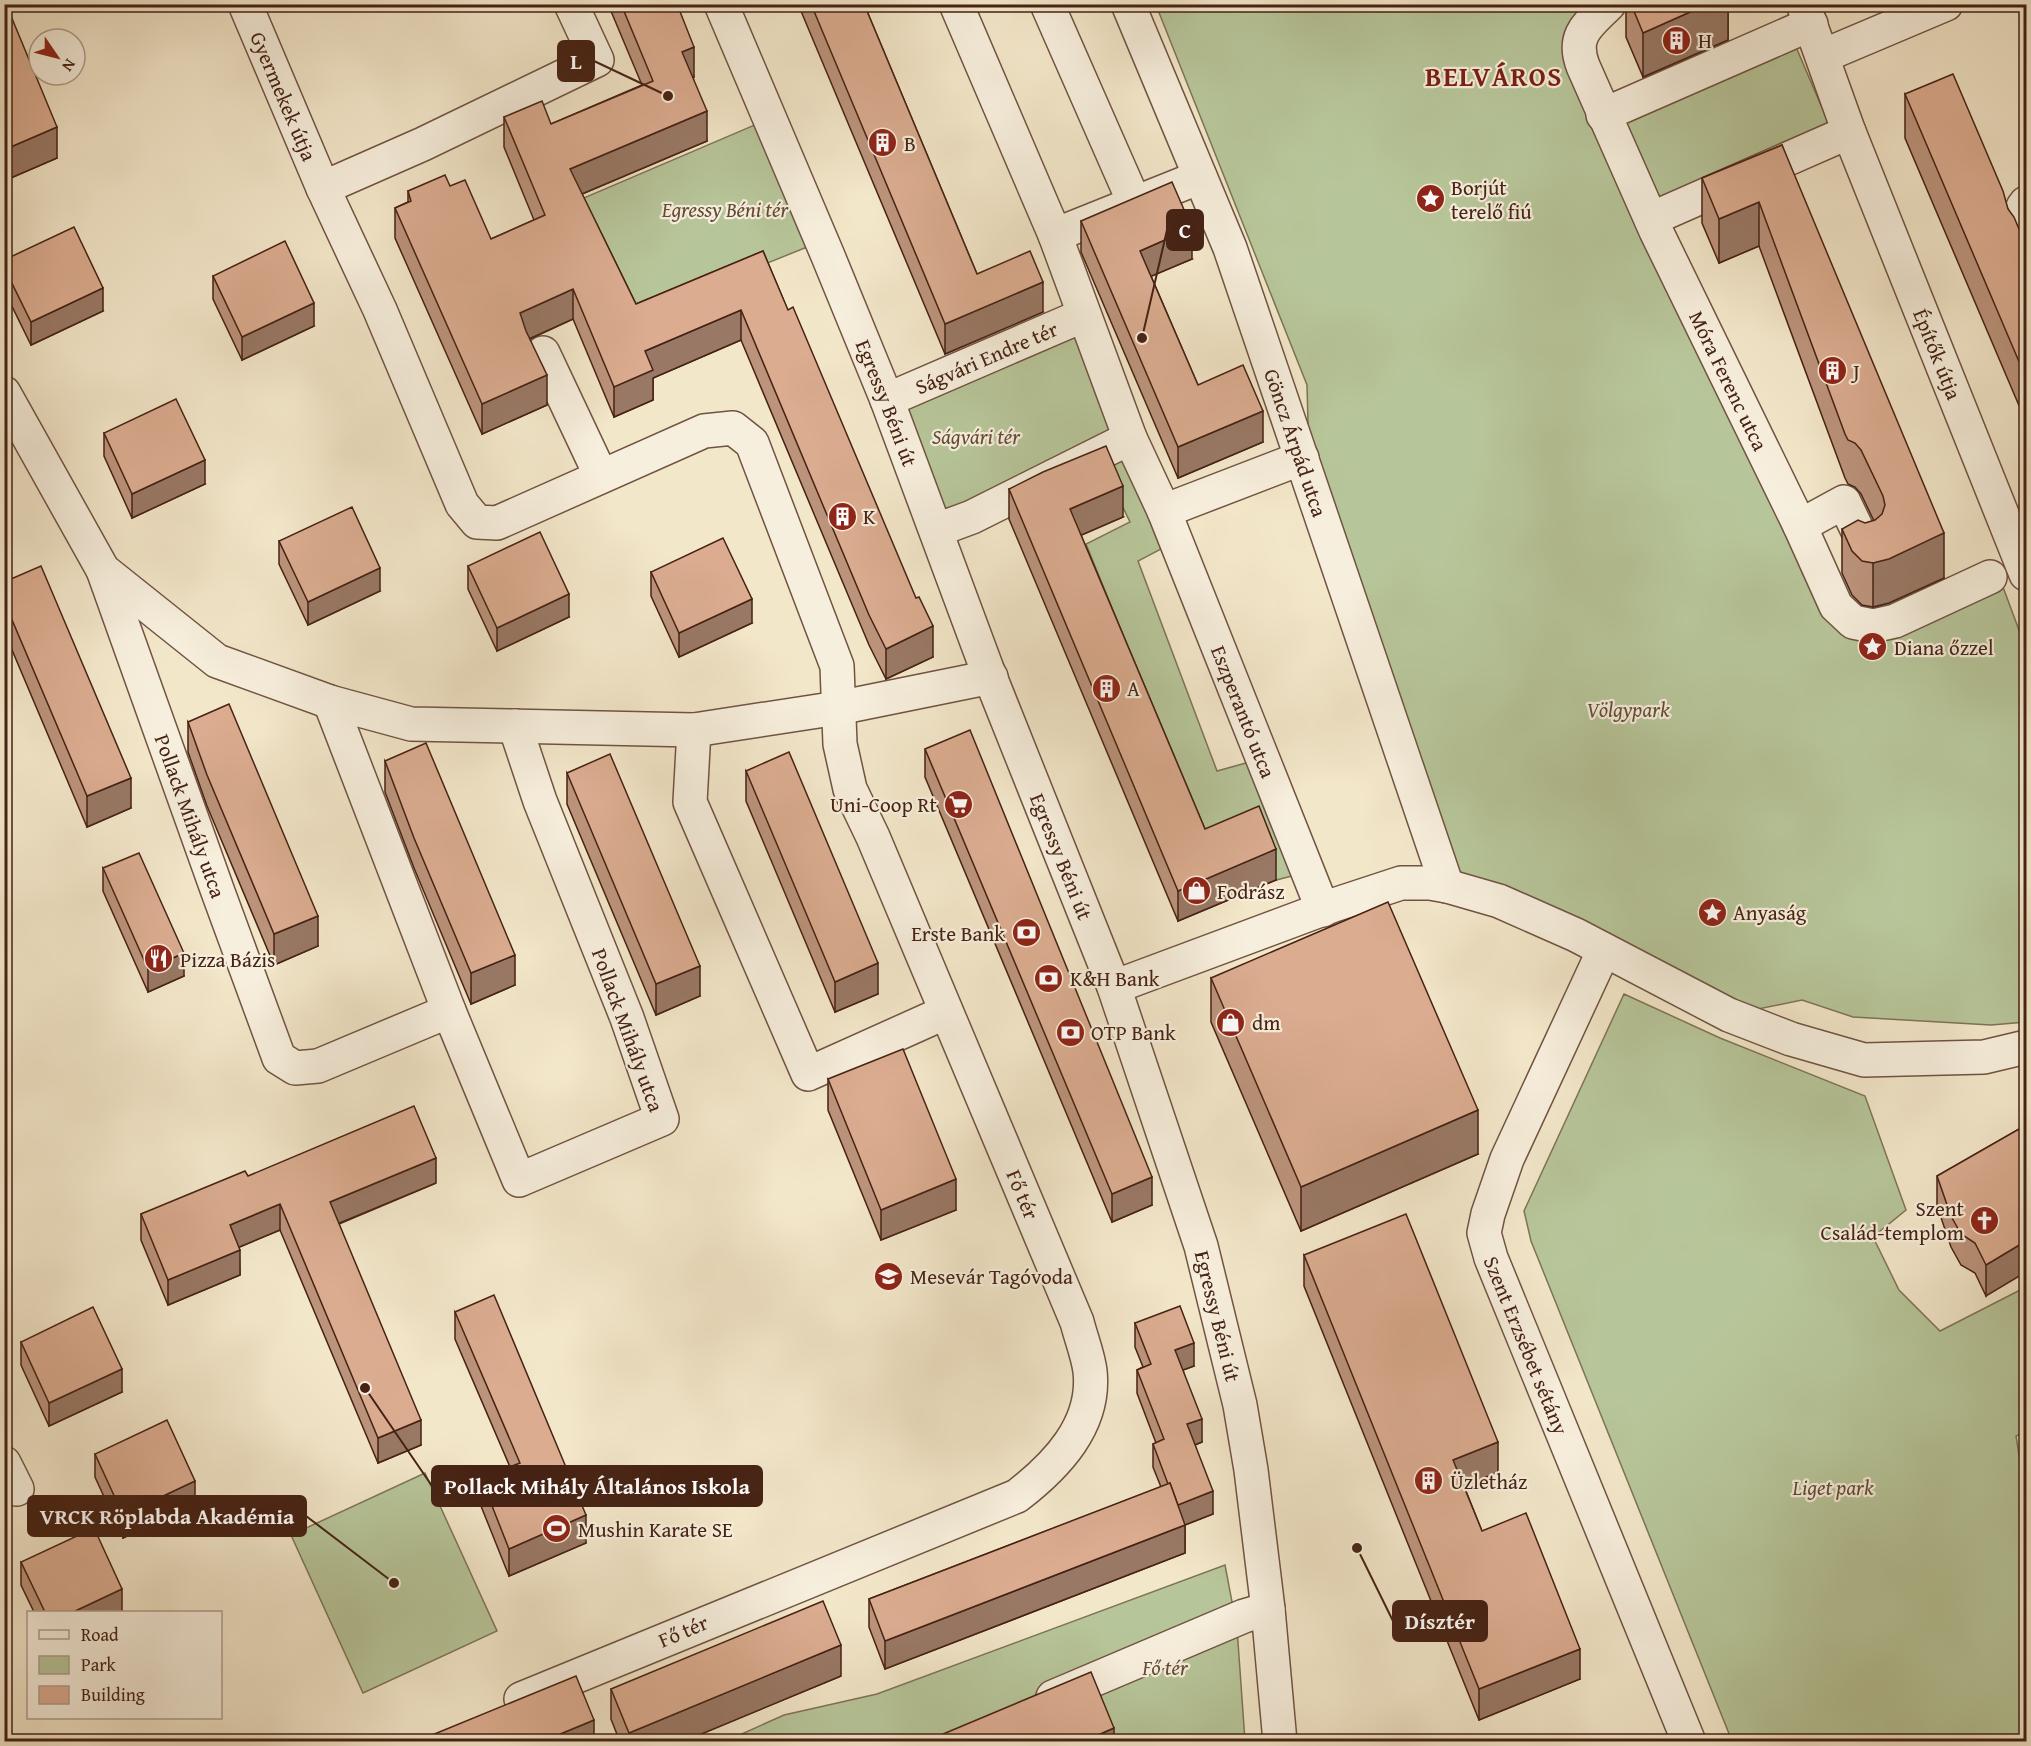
<svg xmlns="http://www.w3.org/2000/svg" width="2031" height="1746" font-family="'Gentium Book Plus',serif">
<style>
.green{fill:#b7c69a;stroke:#7e7457;stroke-width:1.5}
.lines{fill:none;stroke-linecap:round;stroke-linejoin:round}
.minor-casing{stroke:#715342;stroke-width:36}
.minor{stroke:#f7efdd;stroke-width:33}
.wall{fill:#bc947c;stroke:#462214;stroke-width:1.5}
.shaded-wall{fill:#997865;stroke:#462214;stroke-width:1.5}
.building{fill:#dbac90;stroke:#462214;stroke-width:1.5}
.labels{text-anchor:middle;dominant-baseline:central;stroke-width:4.5;stroke-linejoin:round;paint-order:stroke}
.poi-label{font-size:21px;fill:#462214;stroke:#f7efdd;text-anchor:start}
.street-label{font-size:21px;fill:#462214;stroke:#f7efdd}
.park-label{font-size:21px;font-style:italic;fill:#624b36;stroke:#f7efdd}
.district-label{font-size:27px;font-weight:bold;letter-spacing:1.5px;fill:#7a1f14;stroke:#f7efdd}
.leader{fill:none;stroke:#462214;stroke-width:2}
.callout-dot{fill:#462214;stroke:#f7efdd;stroke-width:2}
.callout{fill:#462214;stroke:#462214;stroke-width:2}
.callout-label{font-size:22px;text-anchor:middle;font-weight:bold;fill:#fff}
</style>
<rect width="100%" height="100%" fill="#f3e7ca"/>
<filter id="stains"><feTurbulence type="fractalNoise" baseFrequency=".00333" numOctaves="4"/><feColorMatrix values="0 0 0 0 .2 0 0 0 0 .09 0 0 0 0 .02 0 0 0 .5 -.17"/></filter>
<radialGradient id="worn" r=".72"><stop offset=".6" stop-color="#630" stop-opacity="0"/><stop offset="1" stop-color="#630" stop-opacity=".3"/></radialGradient>
<g class="green">
<path d="M1156 5H1609L1583 66 1603 115 1790 33 1835 138 1651 219 1853 627 2000 579 2026 649V1022L1991 1025 1853 1017 1802 1000 1729 1015 1447 886 1309 462 1307 385Z"/>
<path d="M764 121 817 243 629 319 565 206Z"/>
<path d="M1084 315 1130 438 937 530 887 400Z"/>
<path d="M1124 449 1163 548 1138 561 1217 771 1253 761 1300 874 1276 880 1253 828 1209 846 1086 544 1130 522 1100 460Z"/>
<path d="M1624 994 1720 1038 1865 1096 1906 1210 1873 1237 1899 1290 1940 1331 2026 1287V1432L2016 1436 2026 1498V1741H1732L1531 1241 1524 1211Z"/>
<path d="M425 1473 497 1631 363 1693 291 1535Z"/>
<path d="M1225 1565 1237 1628 1245 1741 724 1742 784 1715 877 1694Z"/>
</g>
<g class="lines">
<defs>
<g id="minor">
<path id="s1" d="M245 4 323 188 380 310 462 504 477 522 497 523 704 431 733 428 752 443 837 666 840 744 850 789 873 837 1077 1322C1081 1338 1088 1355 1090 1371 1096 1425 1056 1466 1017 1496L521 1699"/>
<path id="s2" d="M721 4 828 256 887 400 987 669 1114 987 1201 1246 1240 1405 1251 1470 1268 1609 1280 1742"/>
<path id="s3" d="M956 4 1055 235 1130 438 1164 511 1323 910"/>
<path d="M1047 4 1134 202"/>
<path id="s4" d="M1128 4 1230 248 1447 886"/>
<path id="s5" d="M1609 4C1589 24 1571 35 1583 66L1656 231 1800 526 1836 606 1853 622 1873 626 1895 621 1990 577"/>
<path id="s6" d="M1803 4 1849 132 2026 574"/>
<path d="M1823 56 1946 4"/>
<path d="M1603 115 1811 24"/>
<path d="M323 188 423 144 597 60 571 4"/>
<path d="M2026 203C2015 215 2021 233 2026 247"/>
<path d="M1651 219 1849 132"/>
<path d="M1055 235 1200 177"/>
<path d="M543 353 601 476"/>
<path d="M4 393 103 570 217 661 330 702 411 724 694 730 838 708 991 677"/>
<path id="s7" d="M887 400 1084 315"/>
<path d="M1164 511 1302 458"/>
<path d="M1800 526 1844 502 1866 548"/>
<path d="M937 530 972 517 1130 438"/>
<path id="s8" d="M103 570 218 892 279 1058 295 1068 318 1066 449 1011"/>
<path d="M330 702 449 1011 519 1180 662 1119 627 1018 540 801 515 726"/>
<path d="M694 730 690 802 808 1074 946 1012"/>
<path id="s9" d="M1604 950 1507 1159 1488 1214 1484 1233 1491 1258 1689 1742"/>
<path d="M1114 987 1334 905 1401 883H1430L1447 886 1499 901 1576 935 1729 1015 1791 1039 1864 1060 1984 1057 2026 1047"/>
<path d="M4 1463 17 1489"/>
<path d="M1053 1697 1244 1616 1268 1609"/>
</g>
</defs>
<use href="#minor" class="minor-casing"/>
<use href="#minor" class="minor"/>
</g>
<g class="wall">
<path d="M4 4 57 158 6 180 4 177Z"/>
<path d="M608 4H677L694 77H693L707 141 582 194 636 304 763 251 933 657 886 679 869 645 741 340 653 378V400L614 417 573 319 530 339 547 405 482 434 395 238V208L408 202V191L450 186 491 239 534 220 504 147V117L551 124 642 85Z"/>
<path d="M798 4H864L977 274 1043 312 945 354Z"/>
<path d="M1626 4H1728V40L1643 77 1626 37Z"/>
<path d="M1905 94 2008 209 2026 246V422L1905 138Z"/>
<path d="M1782 145 1944 578 1889 603 1873 607 1862 605 1852 595 1842 573V529L1874 521 1861 494 1855 487 1848 484 1845 478 1759 246 1719 263 1702 223V178Z"/>
<path d="M1081 221 1192 259 1151 276 1198 385 1263 442 1178 478 1081 252Z"/>
<path d="M4 260 103 311 31 345 4 290Z"/>
<path d="M213 276 314 326 242 360 213 299Z"/>
<path d="M104 433 205 484 132 518 104 456Z"/>
<path d="M1009 489 1123 517 1081 535 1205 829 1276 880 1178 921 1009 519Z"/>
<path d="M279 541 380 591 308 625 279 564Z"/>
<path d="M468 566 569 617 497 651 468 589Z"/>
<path d="M651 572 752 623 679 657 651 596Z"/>
<path d="M4 582 131 808 87 827 4 631Z"/>
<path d="M188 722 318 946 274 965 207 806 188 752Z"/>
<path d="M925 749 1152 1205 1112 1222 925 777Z"/>
<path d="M385 761 515 985 471 1004 414 868 385 792Z"/>
<path d="M746 771 878 994 835 1012 746 801Z"/>
<path d="M567 773 700 996 656 1015 567 804Z"/>
<path d="M103 868 184 976 148 992 103 891Z"/>
<path d="M1211 978 1478 1154 1301 1231 1211 1022Z"/>
<path d="M828 1079 956 1210 881 1240 828 1110Z"/>
<path d="M2026 1125 1986 1296 1975 1273 1961 1265 1951 1247 1937 1206V1176Z"/>
<path d="M248 1176 436 1183 339 1224 421 1445 378 1463 280 1230 239 1247 240 1275 168 1305 141 1240V1214Z"/>
<path d="M1304 1255 1498 1472 1464 1486 1482 1531 1580 1679 1479 1720 1304 1286Z"/>
<path d="M455 1312 586 1543 509 1576 481 1506V1478L510 1467 455 1339Z"/>
<path d="M1135 1323 1194 1366 1183 1370 1202 1442 1195 1445 1213 1514 1185 1525V1553L885 1669 869 1627V1599L1161 1487 1153 1467V1444L1156 1443 1137 1393V1370L1143 1367 1135 1347Z"/>
<path d="M21 1342 122 1392 49 1426 21 1365Z"/>
<path d="M95 1454 195 1504 123 1538 95 1477Z"/>
<path d="M21 1562 122 1612H34L21 1585Z"/>
<path d="M841 1676 682 1742H620L611 1719V1689Z"/>
</g>
<g class="shaded-wall">
<path d="M1708 4H1728V40L1643 77V33Z"/>
<path d="M694 47V77L682 82V52Z"/>
<path d="M707 111V141L570 199V169Z"/>
<path d="M57 127V158L6 180V149Z"/>
<path d="M1759 202V246L1719 263V219Z"/>
<path d="M1192 228V259L1140 281V251Z"/>
<path d="M1043 282V312L945 354V324Z"/>
<path d="M103 288V311L31 345V322Z"/>
<path d="M573 289V319L520 343V313Z"/>
<path d="M314 303V326L242 360V337Z"/>
<path d="M741 310V340L653 378V400L614 417V387L645 351Z"/>
<path d="M547 375V405L482 434V404Z"/>
<path d="M1263 411V442L1178 478V447Z"/>
<path d="M205 460V484L132 518V494Z"/>
<path d="M1123 486V517L1070 540V509Z"/>
<path d="M1944 533V578L1889 603 1873 607V563Z"/>
<path d="M380 568V591L308 625V602Z"/>
<path d="M569 594V617L497 651V628Z"/>
<path d="M752 599V623L679 657V633Z"/>
<path d="M933 626V657L886 679V649Z"/>
<path d="M131 778V808L87 827V796Z"/>
<rect x="4" y="829" width="1" height="23"/>
<path d="M1276 849V880L1178 921V891Z"/>
<path d="M318 916V946L274 965V934Z"/>
<path d="M184 953V976L148 992V969Z"/>
<path d="M515 955V985L471 1004V973Z"/>
<path d="M878 963V994L835 1012V982Z"/>
<path d="M700 966V996L656 1015V984Z"/>
<path d="M1478 1110V1154L1301 1231V1187Z"/>
<path d="M436 1158V1183L330 1227V1202Z"/>
<path d="M1152 1177V1205L1112 1222V1194Z"/>
<path d="M956 1179V1210L881 1240V1210Z"/>
<path d="M280 1204V1230L230 1251V1225Z"/>
<path d="M2026 1241V1272L1986 1296V1265Z"/>
<path d="M240 1250V1275L168 1305V1280Z"/>
<path d="M1194 1343V1366L1175 1373V1350Z"/>
<path d="M122 1369V1392L49 1426V1403Z"/>
<path d="M1202 1419V1442L1187 1448V1424Z"/>
<path d="M421 1420V1445L378 1463V1438Z"/>
<path d="M1498 1442V1472L1453 1491V1460Z"/>
<path d="M195 1481V1504L123 1538V1515Z"/>
<path d="M1213 1491V1514L1177 1528V1505Z"/>
<path d="M586 1515V1543L509 1576V1549Z"/>
<path d="M1185 1525V1553L885 1669V1641Z"/>
<path d="M122 1589V1612H73Z"/>
<path d="M841 1645V1676L682 1742H629V1733Z"/>
<path d="M1580 1649V1679L1479 1720V1689Z"/>
<path d="M594 1720V1742H541Z"/>
<path d="M1114 1728V1742H1082Z"/>
</g>
<g class="building">
<path d="M4 4H6L57 127 6 149 4 146Z"/>
<path d="M621 4H677L694 47 682 52 707 111 570 169 636 304 763 251 788 310 793 307 916 598 919 597 933 626 886 649 869 615 741 310 645 351 653 370 614 387 573 289 520 313 526 331 547 375 482 404 395 208 411 201 408 191 445 175 450 186 465 180 491 239 545 215 504 117 542 101 551 124 653 81Z"/>
<path d="M811 4H864L977 274 1030 251 1043 282 945 324Z"/>
<path d="M1631 4H1708L1643 33Z"/>
<path d="M1953 74 2003 191 2008 209 2014 217 2026 246V378L1905 94Z"/>
<path d="M1782 145 1944 533 1889 559 1873 563 1862 561 1852 551 1842 529 1858 520 1865 523 1875 520 1882 514 1885 505 1883 496 1861 450 1855 443 1848 440 1845 434 1759 202 1719 219 1702 178Z"/>
<path d="M1172 182 1192 228 1140 251 1198 385 1243 365 1263 411 1178 447 1081 221Z"/>
<path d="M74 227 103 288 31 322 4 267V260Z"/>
<path d="M285 241 314 303 242 337 213 276Z"/>
<path d="M176 399 205 460 132 494 104 433Z"/>
<path d="M1106 446 1123 486 1070 509 1205 829 1259 806 1276 849 1178 891 1009 489 1043 472Z"/>
<path d="M352 507 380 568 308 602 279 541Z"/>
<path d="M540 532 569 594 497 628 468 566Z"/>
<path d="M723 538 752 599 679 633 651 572Z"/>
<path d="M41 566 131 778 87 796 4 601V582Z"/>
<path d="M229 704 318 916 274 934 207 775 188 722Z"/>
<path d="M970 730 1152 1177 1112 1194 925 749Z"/>
<path d="M426 743 515 955 471 973 414 838 385 761Z"/>
<path d="M789 752 878 963 835 982 746 771Z"/>
<path d="M610 754 700 966 656 984 567 773Z"/>
<path d="M139 853 184 953 148 969 103 868Z"/>
<path d="M1388 902 1478 1110 1301 1187 1211 978Z"/>
<path d="M903 1049 956 1179 881 1210 828 1079Z"/>
<path d="M414 1106 436 1158 330 1202 421 1420 378 1438 280 1204 230 1225 240 1250 168 1280 141 1214 245 1171 248 1176Z"/>
<path d="M2026 1125V1241L1986 1265 1975 1243 1961 1234 1951 1216 1937 1176Z"/>
<path d="M1406 1214 1498 1442 1453 1460 1482 1531 1526 1513 1580 1649 1479 1689 1304 1255Z"/>
<path d="M494 1295 586 1515 509 1549 481 1478 520 1463 455 1312Z"/>
<path d="M1180 1306 1194 1343 1175 1350 1202 1419 1187 1424 1213 1491 1178 1505 1170 1483 1168 1484 1153 1444 1164 1439 1137 1370 1151 1364 1135 1323Z"/>
<path d="M93 1307 122 1369 49 1403 21 1342Z"/>
<path d="M167 1420 195 1481 123 1515 95 1454Z"/>
<path d="M1170 1483 1185 1525 885 1641 869 1599Z"/>
<path d="M94 1528 122 1589 73 1612H45L21 1562Z"/>
<path d="M823 1601 841 1645 629 1733 611 1689Z"/>
<path d="M1091 1672 1114 1728 1082 1742H924Z"/>
<path d="M576 1676 594 1720 541 1742H415Z"/>
<path d="M4 1717 15 1742H4Z"/>
</g>
<defs>
<symbol id="building-disc" viewBox="-11 -11 22 22"><circle r="9.5" fill="#8f2418" stroke="#f7efdd"/><path d="M-4-6H4V6H1V3H-1V6H-4ZM-2.5-4.3h1.7v1.8h-1.7ZM.8-4.3h1.7v1.8H.8ZM-2.5-1h1.7V.8h-1.7ZM.8-1h1.7V.8H.8Z" fill="#fff"/></symbol>
<symbol id="sight-disc" viewBox="-11 -11 22 22"><circle r="9.5" fill="#8f2418" stroke="#f7efdd"/><path d="M0-6L1.8-2.2L6-1.7L2.9 1.2L3.7 5.4L0 3.3L-3.7 5.4L-2.9 1.2L-6-1.7L-1.8-2.2Z" fill="#fff"/></symbol>
<symbol id="supermarket-disc" viewBox="-11 -11 22 22"><circle r="9.5" fill="#8f2418" stroke="#f7efdd"/><path d="M-6-5.5h2.5l.6 2H6L4.5 2H-2.5L-4.4-4H-6ZM-1.5 3.2a1.3 1.3 0 1 0 .1 0ZM3 3.2a1.3 1.3 0 1 0 .1 0Z" fill="#fff"/></symbol>
<symbol id="shop-disc" viewBox="-11 -11 22 22"><circle r="9.5" fill="#8f2418" stroke="#f7efdd"/><path d="M-5-2.5h2.3a2.7 3.5 0 0 1 5.4 0H5L5.5 6h-11ZM-1.5-2.5h3a1.5 2.3 0 0 0-3 0Z" fill="#fff"/></symbol>
<symbol id="bank-disc" viewBox="-11 -11 22 22"><circle r="9.5" fill="#8f2418" stroke="#f7efdd"/><path d="M-6-4H6V4H-6ZM0-2.3a2.3 2.3 0 1 0 0 4.6a2.3 2.3 0 1 0 0-4.6Z" fill="#fff"/></symbol>
<symbol id="restaurant-disc" viewBox="-11 -11 22 22"><circle r="9.5" fill="#8f2418" stroke="#f7efdd"/><path d="M-5-6h1v4h1v-4h1v4h1v-4h1v5L-1.5 .5V6h-2V.5L-5-1ZM5-6V6H3V1.5H1.5Q1.5-4 5-6Z" fill="#fff"/></symbol>
<symbol id="church-disc" viewBox="-11 -11 22 22"><circle r="9.5" fill="#8f2418" stroke="#f7efdd"/><path d="M-1.2-6h2.4v3.5h3.3v2.4h-3.3V6h-2.4V-.1h-3.3v-2.4h3.3Z" fill="#fff"/></symbol>
<symbol id="school-disc" viewBox="-11 -11 22 22"><circle r="9.5" fill="#8f2418" stroke="#f7efdd"/><path d="M0-5L7-2L0 1L-7-2ZM-4 1L0 2.5L4 1V4Q0 6-4 4Z" fill="#fff"/></symbol>
<symbol id="stadium-disc" viewBox="-11 -11 22 22"><circle r="9.5" fill="#8f2418" stroke="#f7efdd"/><path d="M0-5a6.5 5 0 1 0 0 10a6.5 5 0 1 0 0-10ZM-3.5-1.8h7v3.6h-7Z" fill="#fff"/></symbol>
</defs>
<g fill-rule="evenodd">
<use href="#building-disc" x="1660" y="24" width="33" height="33"/>
<use href="#building-disc" x="866" y="126" width="33" height="33"/>
<use href="#sight-disc" x="1414" y="182" width="33" height="33"/>
<use href="#building-disc" x="1816" y="354" width="33" height="33"/>
<use href="#building-disc" x="826" y="500" width="33" height="33"/>
<use href="#sight-disc" x="1856" y="630" width="33" height="33"/>
<use href="#building-disc" x="1090" y="672" width="33" height="33"/>
<use href="#supermarket-disc" x="942" y="788" width="33" height="33"/>
<use href="#shop-disc" x="1180" y="874" width="33" height="33"/>
<use href="#sight-disc" x="1696" y="896" width="33" height="33"/>
<use href="#bank-disc" x="1010" y="916" width="33" height="33"/>
<use href="#restaurant-disc" x="142" y="942" width="33" height="33"/>
<use href="#bank-disc" x="1032" y="962" width="33" height="33"/>
<use href="#shop-disc" x="1214" y="1006" width="33" height="33"/>
<use href="#bank-disc" x="1054" y="1016" width="33" height="33"/>
<use href="#church-disc" x="1968" y="1204" width="33" height="33"/>
<use href="#school-disc" x="872" y="1260" width="33" height="33"/>
<use href="#building-disc" x="1412" y="1464" width="33" height="33"/>
<use href="#stadium-disc" x="540" y="1512" width="33" height="33"/>
</g>
<g class="labels">
<g class="poi-label">
<text x="1698" y="40">H</text>
<text x="904" y="143">B</text>
<text x="1451" y="187">Borjút<tspan x="1451" dy="24">terelő fiú</tspan></text>
<text x="1853" y="371">J</text>
<text x="863" y="516">K</text>
<text x="1894" y="647">Diana őzzel</text>
<text x="1127" y="688">A</text>
<text x="937" y="804" text-anchor="end">Uni-Coop Rt</text>
<text x="1217" y="891">Fodrász</text>
<text x="1733" y="912">Anyaság</text>
<text x="1005" y="933" text-anchor="end">Erste Bank</text>
<text x="180" y="959">Pizza Bázis</text>
<text x="1070" y="978">K&amp;H Bank</text>
<text x="1252" y="1022">dm</text>
<text x="1091" y="1032">OTP Bank</text>
<text x="1964" y="1208" text-anchor="end">Szent<tspan x="1964" dy="24">Család-templom</tspan></text>
<text x="910" y="1276">Mesevár Tagóvoda</text>
<text x="1450" y="1481">Üzletház</text>
<text x="578" y="1529">Mushin Karate SE</text>
</g>
<g class="street-label">
<text stroke="none"><textPath href="#s1" startOffset="100">Gyermekek útja</textPath></text>
<text stroke="none"><textPath href="#s6" startOffset="375">Építők útja</textPath></text>
<text stroke="none"><textPath href="#s7" startOffset="108">Ságvári Endre tér</textPath></text>
<text stroke="none"><textPath href="#s5" startOffset="420">Móra Ferenc utca</textPath></text>
<text stroke="none"><textPath href="#s2" startOffset="432">Egressy Béni út</textPath></text>
<text stroke="none"><textPath href="#s4" startOffset="470">Göncz Árpád utca</textPath></text>
<text stroke="none"><textPath href="#s3" startOffset="764">Eszperantó utca</textPath></text>
<text stroke="none"><textPath href="#s8" startOffset="261">Pollack Mihály utca</textPath></text>
<text stroke="none"><textPath href="#s2" startOffset="918">Egressy Béni út</textPath></text>
<text transform="translate(628 1030) rotate(70)">Pollack Mihály utca</text>
<text stroke="none"><textPath href="#s1" startOffset="1672">Fő tér</textPath></text>
<text stroke="none"><textPath href="#s2" startOffset="1404">Egressy Béni út</textPath></text>
<text stroke="none"><textPath href="#s9" startOffset="428">Szent Erzsébet sétány</textPath></text>
<text transform="translate(683 1631) rotate(-23)">Fő tér</text>
</g>
<g class="park-label">
<text x="725" y="209">Egressy Béni tér</text>
<text x="976" y="436">Ságvári tér</text>
<text x="1628" y="709">Völgypark</text>
<text x="1833" y="1487">Liget park</text>
<text x="1165" y="1667">Fő tér</text>
</g>
<g class="district-label">
<text x="1494" y="76">BELVÁROS</text>
</g>
</g>
<path class="leader" d="M668 96L594 61M1142 338L1167 230M365 1388L432 1486M394 1583L306 1516M1357 1548L1393 1621"/>
<g class="callout-dot">
<circle cx="668" cy="96" r="6"/>
<circle cx="1142" cy="338" r="6"/>
<circle cx="365" cy="1388" r="6"/>
<circle cx="394" cy="1583" r="6"/>
<circle cx="1357" cy="1548" r="6"/>
</g>
<g class="callout">
<rect x="558" y="41" width="36" height="40" rx="6"/>
<rect x="1167" y="210" width="36" height="40" rx="6"/>
<rect x="432" y="1466" width="330" height="40" rx="6"/>
<rect x="28" y="1496" width="278" height="40" rx="6"/>
<rect x="1393" y="1601" width="94" height="40" rx="6"/>
</g>
<g class="callout-label">
<text x="576" y="69">L</text>
<text x="1185" y="238">C</text>
<text x="597" y="1494">Pollack Mihály Általános Iskola</text>
<text x="167" y="1524">VRCK Röplabda Akadémia</text>
<text x="1440" y="1629">Dísztér</text>
</g>
<rect width="2031" height="1746" fill="none" stroke="#f3e7ca" stroke-width="24"/>
<rect x="6" y="6" width="2019" height="1734" fill="none" stroke="#462214" stroke-width="3"/>
<rect x="12" y="12" width="2007" height="1722" fill="none" stroke="#462214" stroke-width="1.5"/>
<rect x="27" y="1611" width="195" height="108" fill="#f7efdd" stroke="#b09d8d" stroke-width="1.5"/>
<rect x="39" y="1630" width="30" height="9" fill="#f7efdd" stroke="#b09d8d" stroke-width="1.5"/>
<text x="81" y="1641" font-size="18" fill="#462214">Road</text>
<rect x="39" y="1656" width="30" height="18" fill="#b7c69a" stroke="#b09d8d" stroke-width="1.5"/>
<text x="81" y="1671" font-size="18" fill="#462214">Park</text>
<rect x="39" y="1686" width="30" height="18" fill="#dbac90" stroke="#b09d8d" stroke-width="1.5"/>
<text x="81" y="1701" font-size="18" fill="#462214">Building</text>
<g transform="translate(57 57) rotate(125)"><circle r="28" fill="#f7efdd" stroke="#b09d8d" stroke-width="1.5"/>
<path d="M0-4.5L10 22L0 15L-10 22Z" fill="#8f2418"/>
<text y="-9" font-size="16" font-weight="bold" text-anchor="middle" fill="#462214">N</text>
</g>
<rect width="100%" height="100%" filter="url(#stains)"/>
<rect width="100%" height="100%" fill="url(#worn)"/>
</svg>
